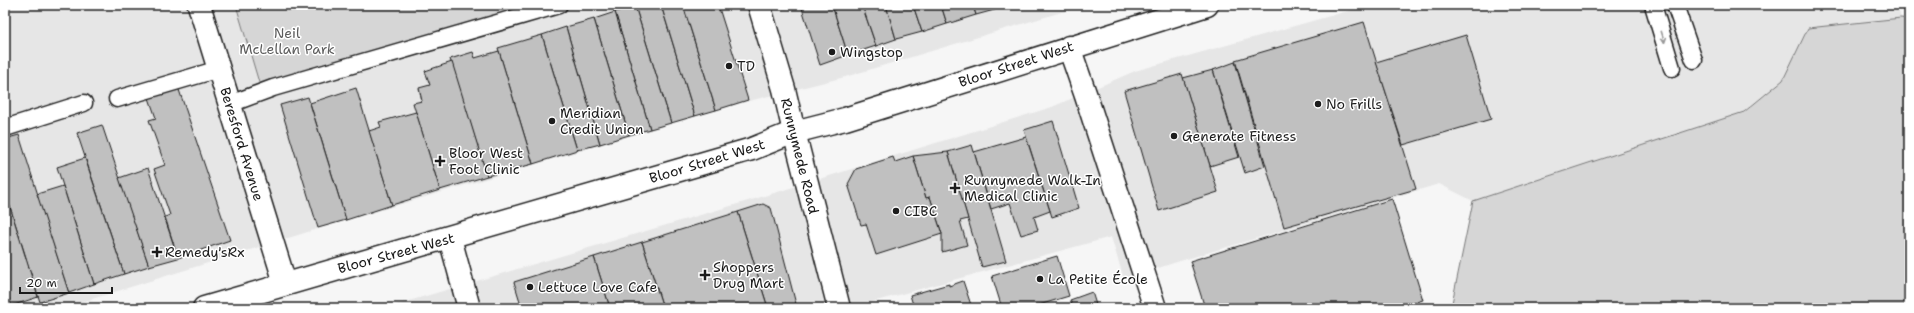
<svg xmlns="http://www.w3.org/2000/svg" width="1914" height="313" font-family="'Shantell Sans',sans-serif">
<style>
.built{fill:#e6e6e6}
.green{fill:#d6d6d6;stroke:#797979}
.building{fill:#c0c0c0;stroke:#1c1c1c}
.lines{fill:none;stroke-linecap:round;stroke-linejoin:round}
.service-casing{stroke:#1c1c1c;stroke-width:19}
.minor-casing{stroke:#1c1c1c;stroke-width:25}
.tertiary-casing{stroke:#1c1c1c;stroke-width:25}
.primary-casing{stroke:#1c1c1c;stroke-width:25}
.service{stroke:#fff;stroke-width:16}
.minor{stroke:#fff;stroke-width:22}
.tertiary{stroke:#fff;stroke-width:22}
.primary{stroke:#fff;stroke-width:22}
.oneway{stroke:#999}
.poi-dot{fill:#1c1c1c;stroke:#fff;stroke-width:1.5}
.labels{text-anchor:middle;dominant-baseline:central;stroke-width:3;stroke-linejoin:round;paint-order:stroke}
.park-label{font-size:14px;fill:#5d5d5d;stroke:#fff}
.poi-label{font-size:14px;fill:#1c1c1c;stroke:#fff;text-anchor:start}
.street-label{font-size:14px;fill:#1c1c1c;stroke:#fff}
</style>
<rect width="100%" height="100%" fill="#f6f6f6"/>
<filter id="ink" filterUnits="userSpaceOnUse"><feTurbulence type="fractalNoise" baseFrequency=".025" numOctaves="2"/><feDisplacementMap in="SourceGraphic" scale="8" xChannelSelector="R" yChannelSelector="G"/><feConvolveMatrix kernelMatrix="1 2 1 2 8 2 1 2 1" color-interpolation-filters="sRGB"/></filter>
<g filter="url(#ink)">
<g class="built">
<path d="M5 5H236L260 86 532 5H1085L845 77 741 103 314 230 63 308H5Z"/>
<path d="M1369 5H1897L1901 18 1808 28 1783 80 1744 112 1473 201 1439 184 1180 261 1124 279 1111 237 865 304 866 308H385L758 198 1052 107 1135 71Z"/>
</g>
<g class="green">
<path d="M236 5H532L260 86Z"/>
<path d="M1901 18 1909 19V308H1451L1473 201 1744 112 1783 80 1808 28Z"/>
</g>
<g class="building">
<path d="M639 5H661L695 116 671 123 635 6Z"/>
<path d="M661 5H683L716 110 695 116Z"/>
<path d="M683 5H718L748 100 716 110Z"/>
<path d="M801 5H832L848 55 820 65Z"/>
<path d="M832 5H862L876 46 848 55Z"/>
<path d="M862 5H886L896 39 876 46Z"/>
<path d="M886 5H913L922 32 896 39Z"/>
<path d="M913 5H941L947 24 922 32Z"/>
<path d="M941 5H973L976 15 947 24Z"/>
<path d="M973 5H997L998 9 976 15Z"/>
<path d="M1903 5H1909V15H1907Z"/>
<path d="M635 6 671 123 650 129 615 12Z"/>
<path d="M615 12 650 129 629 135 594 19Z"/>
<path d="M594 19 629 135 600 144 566 27Z"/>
<path d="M1364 22 1416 189 1284 227 1235 60Z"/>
<path d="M566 27 600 144 577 150 542 35Z"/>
<path d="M542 35 577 150 533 164 498 48Z"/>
<path d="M1466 35 1491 119 1403 145 1376 62Z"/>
<path d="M499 51 533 164 487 176 450 59 473 52 475 58Z"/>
<path d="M452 62 487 176 440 190 413 103 422 101 419 88 430 85 425 71Z"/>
<path d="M1235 62 1265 166 1245 173 1213 70Z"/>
<path d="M1213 70 1239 157 1210 166 1183 78Z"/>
<path d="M1182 74 1218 192 1159 211 1124 91Z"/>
<path d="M177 84 230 240 178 258 165 217 170 215 154 169 165 165 149 120 156 118 148 95Z"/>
<path d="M356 88 392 205 346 220 310 103Z"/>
<path d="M308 97 346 220 318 228 280 105Z"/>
<path d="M416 112 440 190 392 205 369 131 381 127 379 122Z"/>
<path d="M1053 121 1079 208 1052 217 1024 130Z"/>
<path d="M102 125 149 266 124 274 77 133Z"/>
<path d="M19 135 69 293 40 302 5 191V139Z"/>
<path d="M1026 137 1050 211 1034 217 1038 230 1021 235 1010 203 991 209 974 152Z"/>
<path d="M972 145 1006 261 982 267 948 152Z"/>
<path d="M948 152 968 219 960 221 967 245 942 252V234L930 197 926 198 913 156Z"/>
<path d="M913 156 926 198 930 197 942 234 876 255 866 224 861 225 848 184 856 169 893 157 895 162Z"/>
<path d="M85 158 124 274 94 284 57 167Z"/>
<path d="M148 168 178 258 149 266 119 178Z"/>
<path d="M63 186 94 284 69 293 37 194Z"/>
<path d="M5 191 38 297 11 306 5 286Z"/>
<path d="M1392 199 1423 300 1395 308H1205L1190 261Z"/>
<path d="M763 204 771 208 797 308H768L738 212Z"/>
<path d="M738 212 768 308H663L642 242Z"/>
<path d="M642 242 663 308H610L594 257Z"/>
<path d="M1057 256 1069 296 1029 308H1002L992 276Z"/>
<path d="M594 257 610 308H522L514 282Z"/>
<path d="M963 281 972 308H914L910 295 949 284V286Z"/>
<path d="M5 286 10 302 5 304Z"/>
<path d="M1092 292 1097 308H1063L1072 305 1070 300Z"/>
</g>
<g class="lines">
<defs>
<g id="service">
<path d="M1653 5 1672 68"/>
<path d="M1675 5 1694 60"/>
<path d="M117 99 219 69"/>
<path d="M230 104 273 88 559 5"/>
<path d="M5 128 84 103"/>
</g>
<g id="minor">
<path d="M199 5 285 283"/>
<path d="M1069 47 1086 96 1155 308"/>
<path d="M794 132 839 308"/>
<path d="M450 238 469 308"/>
</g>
<path id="tertiary" d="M759 5 784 89 794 132"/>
<path id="primary" d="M204 308 752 149 794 132 845 119 1207 5"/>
</defs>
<use href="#service" class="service-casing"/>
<use href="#minor" class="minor-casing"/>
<use href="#tertiary" class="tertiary-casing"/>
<use href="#primary" class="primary-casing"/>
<use href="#service" class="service"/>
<use href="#minor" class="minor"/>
<use href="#tertiary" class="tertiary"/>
<use href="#primary" class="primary"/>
</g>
<defs><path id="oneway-shaft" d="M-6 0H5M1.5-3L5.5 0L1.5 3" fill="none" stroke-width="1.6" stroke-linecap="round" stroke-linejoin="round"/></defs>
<use class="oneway" href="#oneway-shaft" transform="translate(1663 37) rotate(73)"/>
</g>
<g class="poi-dot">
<circle cx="832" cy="52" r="4"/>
<circle cx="729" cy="66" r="4"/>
<circle cx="1318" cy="104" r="4"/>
<circle cx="552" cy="121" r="4"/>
<circle cx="1174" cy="136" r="4"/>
<path d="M438 155h4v4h4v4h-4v4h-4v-4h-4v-4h4z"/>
<path d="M953 182h4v4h4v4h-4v4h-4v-4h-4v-4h4z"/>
<circle cx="896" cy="211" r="4"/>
<path d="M155 246h4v4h4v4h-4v4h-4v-4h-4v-4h4z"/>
<path d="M703 269h4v4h4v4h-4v4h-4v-4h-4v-4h4z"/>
<circle cx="1040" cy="279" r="4"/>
<circle cx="530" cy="287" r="4"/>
</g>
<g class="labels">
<g class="park-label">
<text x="287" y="33">Neil<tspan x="287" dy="16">McLellan Park</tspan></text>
</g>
<g class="poi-label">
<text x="840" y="52">Wingstop</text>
<text x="737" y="66">TD</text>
<text x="1326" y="104">No Frills</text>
<text x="560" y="113">Meridian<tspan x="560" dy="16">Credit Union</tspan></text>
<text x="1182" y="136">Generate Fitness</text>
<text x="449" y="153">Bloor West<tspan x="449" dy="16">Foot Clinic</tspan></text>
<text x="964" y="180">Runnymede Walk-In<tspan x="964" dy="16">Medical Clinic</tspan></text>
<text x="904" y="211">CIBC</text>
<text x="165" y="252">Remedy'sRx</text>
<text x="713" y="267">Shoppers<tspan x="713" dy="16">Drug Mart</tspan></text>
<text x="1048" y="279">La Petite École</text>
<text x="538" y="287">Lettuce Love Cafe</text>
</g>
<g class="street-label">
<text transform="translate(1016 64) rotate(-18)">Bloor Street West</text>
<text transform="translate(242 144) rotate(73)">Beresford Avenue</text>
<text transform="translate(800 156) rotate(76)">Runnymede Road</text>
<text transform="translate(707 161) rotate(-17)">Bloor Street West</text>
<text transform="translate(396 253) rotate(-15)">Bloor Street West</text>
</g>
</g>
<rect width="1914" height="313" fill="none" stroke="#fff" stroke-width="20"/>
<rect x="10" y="10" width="1894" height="293" fill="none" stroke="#1c1c1c" stroke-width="1.5" filter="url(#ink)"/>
<path d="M20 287v6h92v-6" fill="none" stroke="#1c1c1c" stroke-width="2"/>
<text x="26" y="287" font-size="12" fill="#1c1c1c" stroke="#ffffff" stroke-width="3" paint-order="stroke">20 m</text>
</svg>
